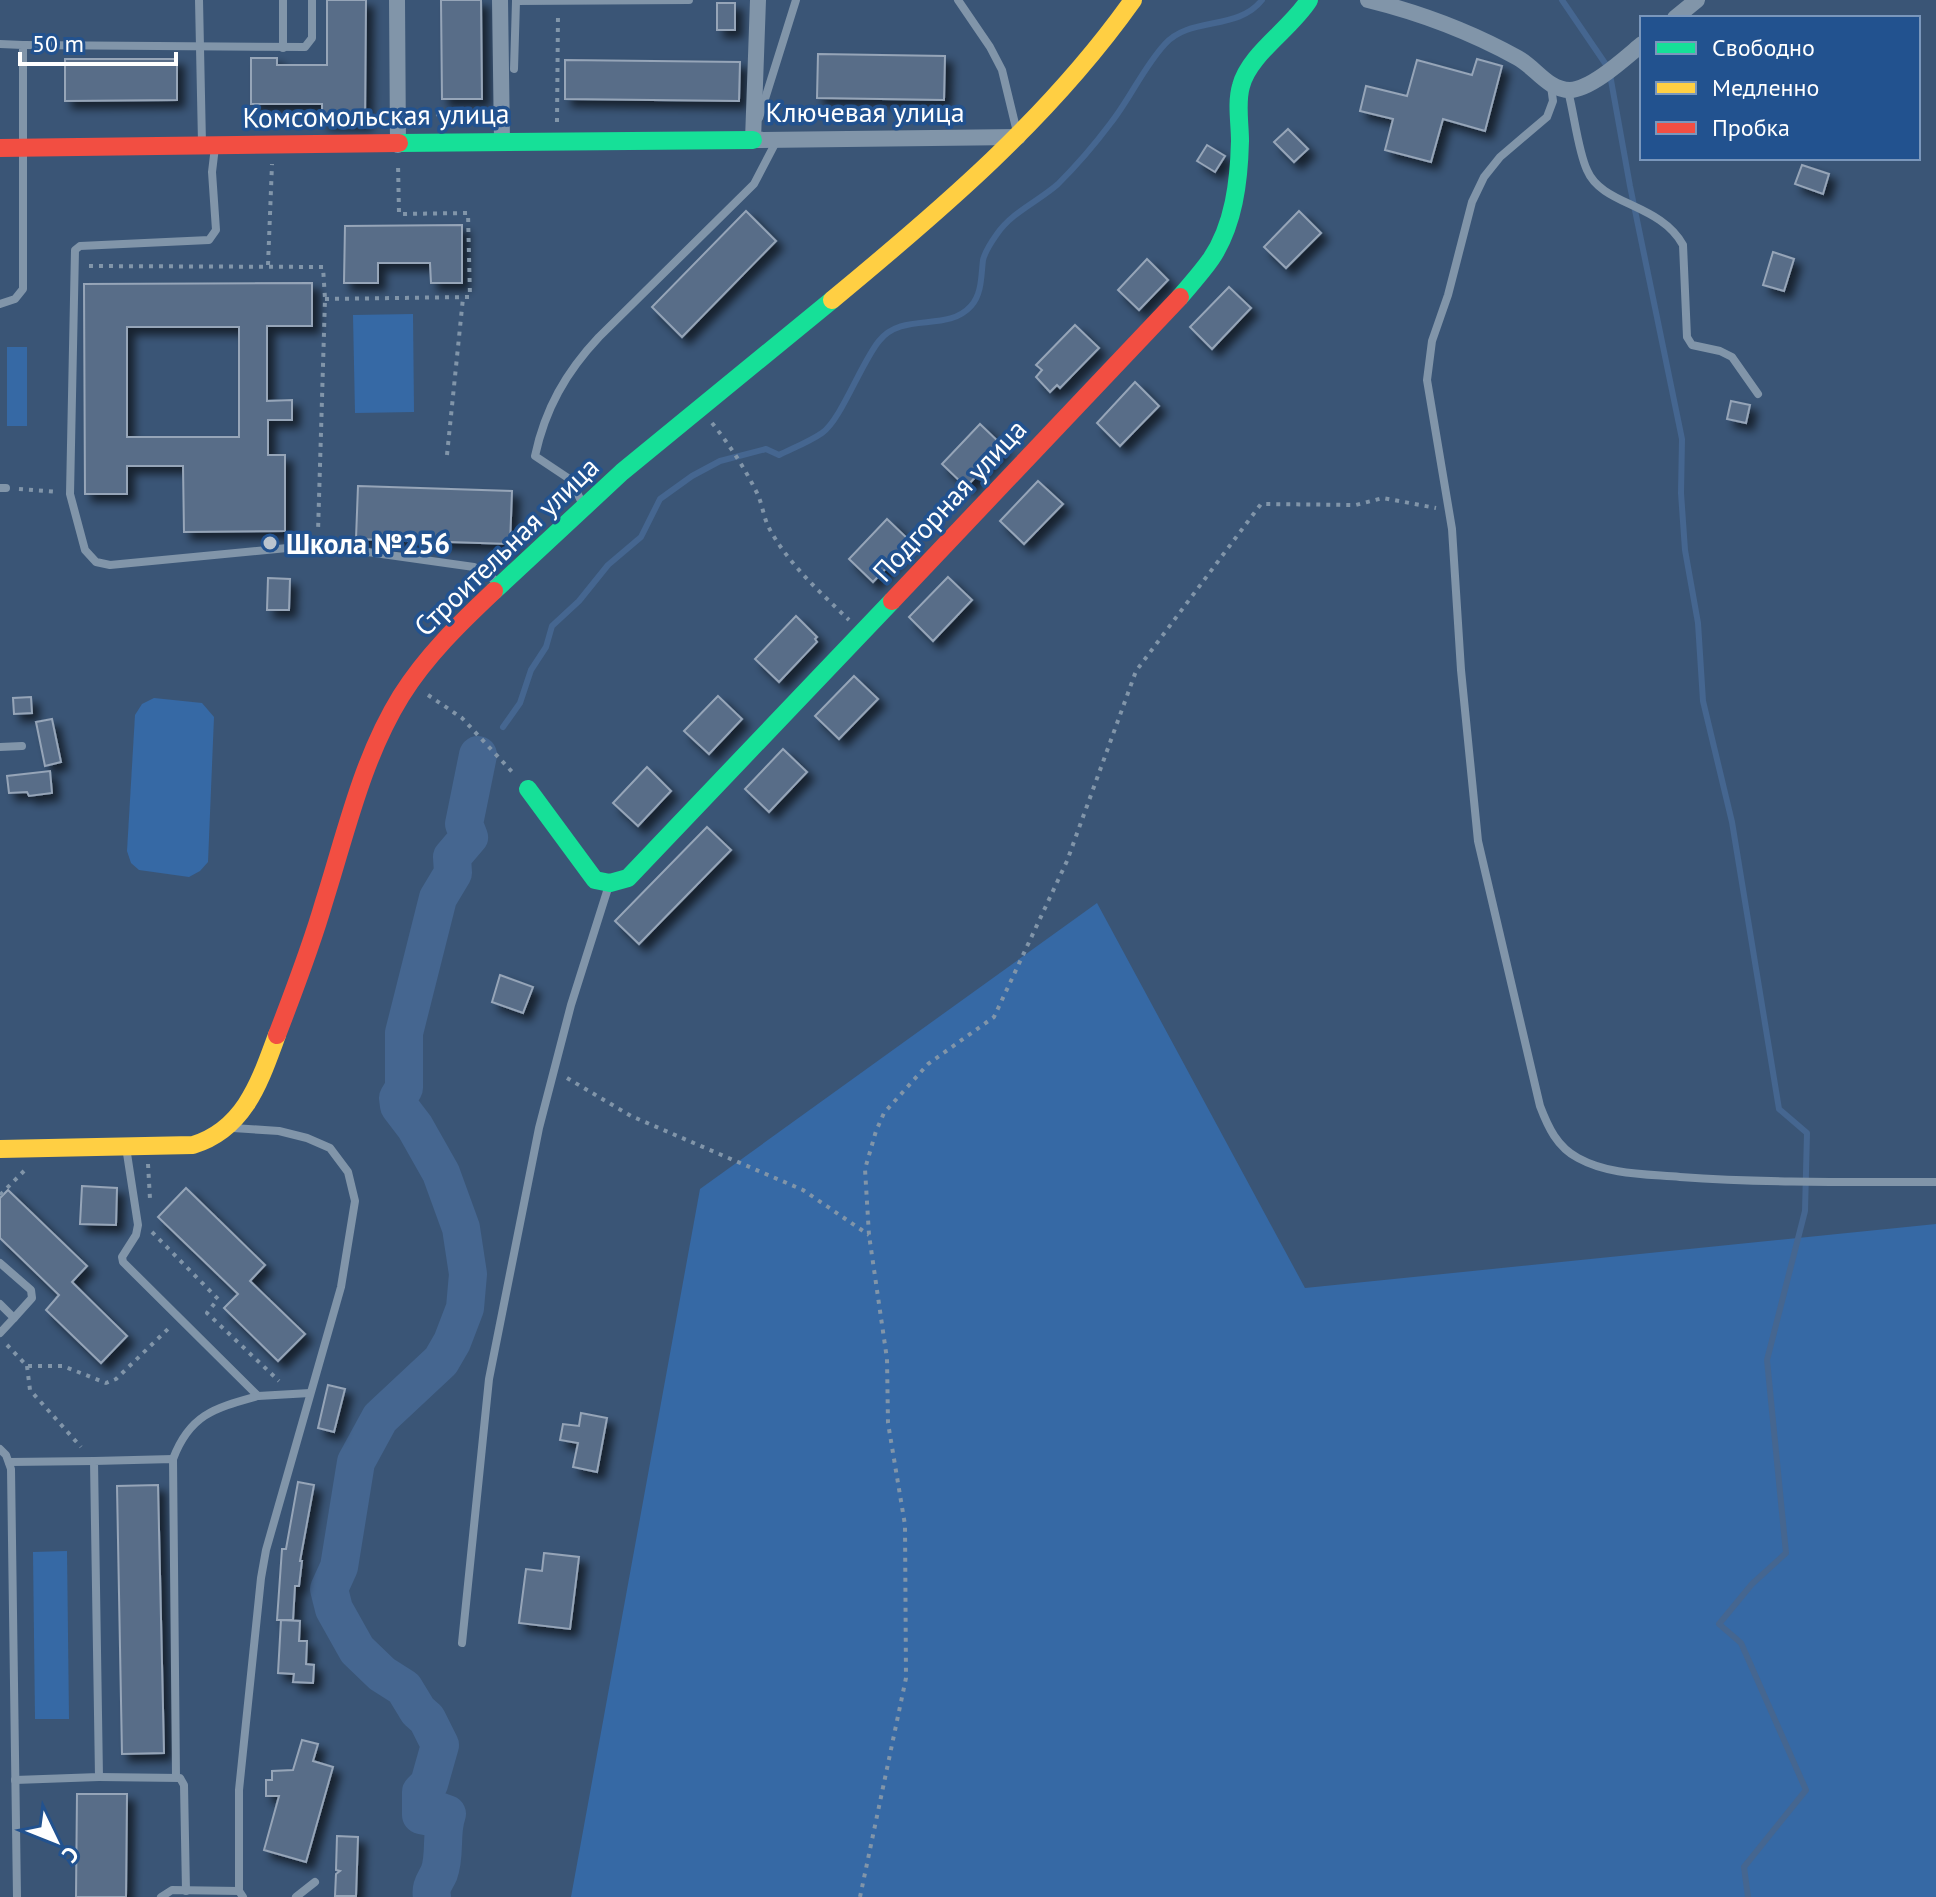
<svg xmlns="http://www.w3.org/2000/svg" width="1936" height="1897" font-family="'PT Sans',sans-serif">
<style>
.green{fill:#3669a5}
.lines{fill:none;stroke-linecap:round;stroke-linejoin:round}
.stream{stroke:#456690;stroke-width:6}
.river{stroke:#456690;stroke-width:38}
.building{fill:#586d88;stroke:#96a5b8;stroke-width:2;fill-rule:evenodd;filter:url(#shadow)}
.path{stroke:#8195a9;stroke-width:4;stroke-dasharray:4 6;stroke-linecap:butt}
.lane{stroke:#8195a9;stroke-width:8}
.street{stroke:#8195a9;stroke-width:16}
.fast{stroke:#16e098;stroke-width:18}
.slow{stroke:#ffcf43;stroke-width:18}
.jam{stroke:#f24e42;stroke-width:18}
.poi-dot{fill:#bac4cf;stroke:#22528f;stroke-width:3}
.labels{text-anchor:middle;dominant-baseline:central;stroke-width:7;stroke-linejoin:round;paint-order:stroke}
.street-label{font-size:28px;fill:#fff;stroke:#22528f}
.poi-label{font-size:28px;font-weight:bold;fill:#fff;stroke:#22528f;text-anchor:start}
</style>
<defs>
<filter id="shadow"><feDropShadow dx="7" dy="7" stdDeviation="4" flood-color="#0009"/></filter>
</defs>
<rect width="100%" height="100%" fill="#3a5576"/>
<g class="green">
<path d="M413 314 414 412 355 413 353 315Z"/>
<rect x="7" y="347" width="20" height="79"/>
<path d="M154 698 202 703 214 717 208 862 200 871 189 877 139 870 131 863 127 851 135 715 142 704Z"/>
<path d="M1097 903 1305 1288 1936 1224V1897H571L700 1189Z"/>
<path d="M67 1551 69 1719H35L33 1552Z"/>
</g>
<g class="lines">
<g class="stream">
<path d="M1562 0 1609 69 1630 186 1682 439 1681 493 1685 550 1698 623 1703 701 1732 822 1779 1109 1807 1133 1805 1211 1767 1360 1786 1553 1752 1584 1719 1624 1741 1643 1806 1790 1744 1867 1748 1897"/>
<path d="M503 727 520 703 531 670 546 647 552 626 579 601 608 565 641 537 660 499 692 476 720 461 766 449 779 455C793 448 809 442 822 433 841 420 861 363 879 341 903 311 947 333 971 306 982 294 981 276 983 260 985 252 992 241 997 234 1012 212 1039 201 1058 184 1076 166 1095 144 1110 124 1130 99 1143 68 1165 44 1190 16 1238 31 1262 0"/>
</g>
<path class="river" d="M432 1897C430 1886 435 1882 439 1873 446 1855 440 1833 447 1814L436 1810 431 1817 421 1815V1792L429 1784 440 1745 427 1719 418 1711 404 1688 382 1674 357 1650 334 1609 329 1589 339 1567 356 1462 380 1418 441 1361 452 1342 465 1308 468 1274 461 1228 441 1173 415 1127 399 1106 398 1098 404 1088V1033L438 898 453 873 452 857 469 837 464 824 478 755"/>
</g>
<g class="building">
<path d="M327 0H366L365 123 322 122V104H251V58H277V65H327Z"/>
<path d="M441 0H481L482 99H442Z"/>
<rect x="717" y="3" width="18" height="27"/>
<path d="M818 54 945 56 944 100 817 98Z"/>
<path d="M65 59H177V100L65 101Z"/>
<path d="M1477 59 1502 66 1485 131 1443 119 1431 162 1385 150 1393 119 1360 111 1366 86 1407 96 1417 60 1472 75Z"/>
<path d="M565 60 740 62 739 101 565 99Z"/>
<path d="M1288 129 1308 149 1294 162 1274 142Z"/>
<path d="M1207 145 1225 156 1215 172 1197 161Z"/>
<path d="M1802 165 1829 174 1823 194 1795 184Z"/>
<path d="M746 211 776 241 682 337 652 307Z"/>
<path d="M1299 211 1321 233 1286 268 1264 247Z"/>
<path d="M462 225V283H431L430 263H378V283H344L345 226Z"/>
<path d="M1773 252 1794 259 1784 291 1763 285Z"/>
<path d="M1147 259 1168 280 1139 310 1118 290Z"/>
<path d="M312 283V326H267V401L292 400V420H268V455H285V531L184 532 183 466H127V494H85L84 284ZM127 327H239V437H127Z"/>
<path d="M1229 287 1251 308 1212 349 1190 327Z"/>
<path d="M1075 325 1099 348 1060 388 1057 385 1050 392 1036 377 1042 370 1036 365Z"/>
<path d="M1135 382 1159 406 1120 446 1097 423Z"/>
<path d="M1731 401 1750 405 1746 423 1727 419Z"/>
<path d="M980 424 1004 447 966 487 942 464Z"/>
<path d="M1038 481 1063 504 1024 544 1000 521Z"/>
<path d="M358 486 512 491 510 544 356 539Z"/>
<path d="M887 519 911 542 873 582 849 559Z"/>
<path d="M948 577 972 600 933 641 909 617Z"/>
<path d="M268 578 290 579 289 610H267Z"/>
<path d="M796 616 817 637 815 639 817 642 779 682 755 659Z"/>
<path d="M854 676 878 699 839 739 815 716Z"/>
<path d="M718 696 742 719 709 754 684 731Z"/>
<path d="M31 697 32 713 14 714 13 698Z"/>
<path d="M52 719 61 762 45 766 36 722Z"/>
<path d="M783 749 807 772 769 812 745 789Z"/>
<path d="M647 767 671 791 638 826 613 803Z"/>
<path d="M50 771 52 793 29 796 27 792 9 793 7 776Z"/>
<path d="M707 827 731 850 639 944 615 921Z"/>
<path d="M500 975 533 987 523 1013 492 1002Z"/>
<path d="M82 1186 117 1188 116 1225 80 1224Z"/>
<path d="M186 1188 265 1265 250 1281 305 1334 278 1361 224 1308 238 1294 158 1217Z"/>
<path d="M8 1190 87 1266 72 1282 127 1336 101 1363 46 1310 59 1295 0 1238V1198Z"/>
<path d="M328 1385 345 1389 334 1432 318 1428Z"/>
<path d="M581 1413 607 1418 597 1472 573 1467 578 1443 560 1440 563 1424 579 1426Z"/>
<path d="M298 1482 314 1485 300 1561H302L299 1586H295L293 1620H277L282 1549H286Z"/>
<path d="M158 1485 164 1753 122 1754 117 1486Z"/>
<path d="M544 1553 579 1557 570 1629 519 1623 526 1569 542 1571Z"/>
<path d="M281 1620 300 1621 299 1641H307L306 1664 314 1665 313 1683 293 1682 294 1674 278 1673Z"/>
<path d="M302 1740 318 1744 313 1761 333 1767 306 1862 264 1850 279 1796H266V1780H272V1771L293 1770Z"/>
<path d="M77 1794H127L126 1897H76Z"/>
<path d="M337 1836 358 1837 356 1896H335L336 1874 340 1871 336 1870Z"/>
</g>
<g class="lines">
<g class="path">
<path d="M416 114 485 115"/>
<path d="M557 122 558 15"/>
<path d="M268 265 272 164"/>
<path d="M89 266 323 267 325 299 318 532"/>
<path d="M325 299 470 297 468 213 399 214 398 163"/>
<path d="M712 423C729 444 744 467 756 491 762 502 763 515 768 526 787 563 820 592 849 620"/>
<path d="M447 455 463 298"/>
<path d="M19 489 58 492"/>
<path d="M428 695 462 718 515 775"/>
<path d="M567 1078 631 1116 803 1190 869 1235"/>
<path d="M148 1164 150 1199"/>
<path d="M0 1195 24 1171"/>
<path d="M152 1232 218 1299 207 1313 279 1381"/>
<path d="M7 1345 27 1366H63L106 1383 116 1379 169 1328"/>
<path d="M27 1366 30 1390 81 1447"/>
<path d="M860 1897 906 1678 905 1525 888 1423 887 1359 869 1235 865 1169 876 1131 884 1113 928 1064 994 1017 1067 861 1136 671 1261 504 1356 505 1383 498 1436 508"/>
</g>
<g class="lane">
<path d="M199 0 202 143"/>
<path d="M958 0 990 47 1002 70 1017 132"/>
<path d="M0 44 23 45V289L15 299 0 304"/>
<path d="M23 45 305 47 312 38V0"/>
<path d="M283 48V0"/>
<path d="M514 69 516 1 689 0"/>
<path d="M1551 86 1553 101 1547 117 1500 157 1484 177 1472 202 1448 295 1432 341 1427 380 1452 529 1461 670 1478 841 1540 1106C1548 1127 1557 1147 1578 1158 1609 1175 1646 1174 1680 1177 1765 1183 1850 1182 1936 1182"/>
<path d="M1568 91C1574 113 1578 151 1587 170 1602 206 1660 203 1683 245L1687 337 1692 345 1720 351 1732 357 1758 394"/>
<path d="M759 118 796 0"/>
<path d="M215 147 212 172 216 230 209 240 80 246 75 250 70 494 85 550 96 562 110 565 318 545 474 567 500 583"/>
<path d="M0 488H6"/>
<path d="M583 505 571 480 535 456C545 409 566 372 599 337L754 184 777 140"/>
<path d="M0 747 22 746"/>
<path d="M233 1128 279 1131 307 1138 330 1148 348 1172 355 1201 341 1287 266 1550 261 1578 239 1790V1891L243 1897"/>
<path d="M126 1147 138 1225 136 1235 122 1257 123 1262 258 1396 310 1393"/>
<path d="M0 1263 31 1290 32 1298 14 1318"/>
<path d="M0 1304 14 1318 0 1333"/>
<path d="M0 1449 6 1455 11 1469 17 1897"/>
<path d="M173 1459C190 1414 215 1408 258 1396"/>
<path d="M9 1462 94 1461"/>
<path d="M462 1643 489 1379 539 1128 571 1005 609 885"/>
<path d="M99 1777 180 1778 184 1785 186 1891"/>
<path d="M15 1780 99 1777 94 1461 173 1459 176 1776"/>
<path d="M161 1897 172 1890 239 1891"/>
<path d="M296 1897 315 1882"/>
</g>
<g class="street">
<path d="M397 0 398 145"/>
<path d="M500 0 502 141"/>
<path d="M758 0 753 140 1018 137"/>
<path d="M1368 0C1421 13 1471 32 1518 58 1536 68 1548 90 1570 90 1592 89 1625 58 1642 44"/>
<path d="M1675 18 1697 0"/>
</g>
<g class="fast">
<path d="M399 143 753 140"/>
<path d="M1180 297C1191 284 1202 272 1211 259 1234 225 1239 181 1240 141 1240 123 1236 103 1241 86 1249 54 1291 29 1309 0"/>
<path d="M494 591 622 472 832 300"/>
<path d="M528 789 595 880 610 883 628 878 892 601"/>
</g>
<g class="slow">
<path d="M832 300C942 209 1050 117 1133 0"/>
<path d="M0 1149 193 1145C245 1129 260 1081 277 1035"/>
</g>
<g class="jam">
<path d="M0 148 399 143"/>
<path d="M892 601 1180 297"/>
<path d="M277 1035C294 991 311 947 324 902 346 833 362 759 401 696 426 656 460 623 494 591"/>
</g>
</g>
<circle class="poi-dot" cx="270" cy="543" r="8"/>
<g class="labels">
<g class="street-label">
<text x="865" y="111">Ключевая улица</text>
<text transform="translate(376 115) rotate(-1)">Комсомольская улица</text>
<text transform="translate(949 500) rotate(-47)">Подгорная улица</text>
<text transform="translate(506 546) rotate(-44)">Строительная улица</text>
</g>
<g class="poi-label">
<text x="286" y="543">Школа №256</text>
</g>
</g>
<rect x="1640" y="16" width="280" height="144" fill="#22528f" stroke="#7a97bc" stroke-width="2"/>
<rect x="1656" y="42" width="40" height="12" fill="#16e098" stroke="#7a97bc" stroke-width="2"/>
<text x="1712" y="56" font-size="24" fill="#ffffff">Свободно</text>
<rect x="1656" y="82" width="40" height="12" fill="#ffcf43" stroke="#7a97bc" stroke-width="2"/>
<text x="1712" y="96" font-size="24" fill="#ffffff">Медленно</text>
<rect x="1656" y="122" width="40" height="12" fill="#f24e42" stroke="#7a97bc" stroke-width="2"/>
<text x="1712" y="136" font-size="24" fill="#ffffff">Пробка</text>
<g transform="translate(56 1841) rotate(133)" stroke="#22528f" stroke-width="6" paint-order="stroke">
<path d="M0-6L14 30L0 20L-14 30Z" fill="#ffffff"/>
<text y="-12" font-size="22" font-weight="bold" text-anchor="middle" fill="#ffffff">С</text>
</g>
<path d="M20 52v12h156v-12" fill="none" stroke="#ffffff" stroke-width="4"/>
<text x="32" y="52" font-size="24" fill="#ffffff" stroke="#22528f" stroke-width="6" paint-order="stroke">50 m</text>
</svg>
